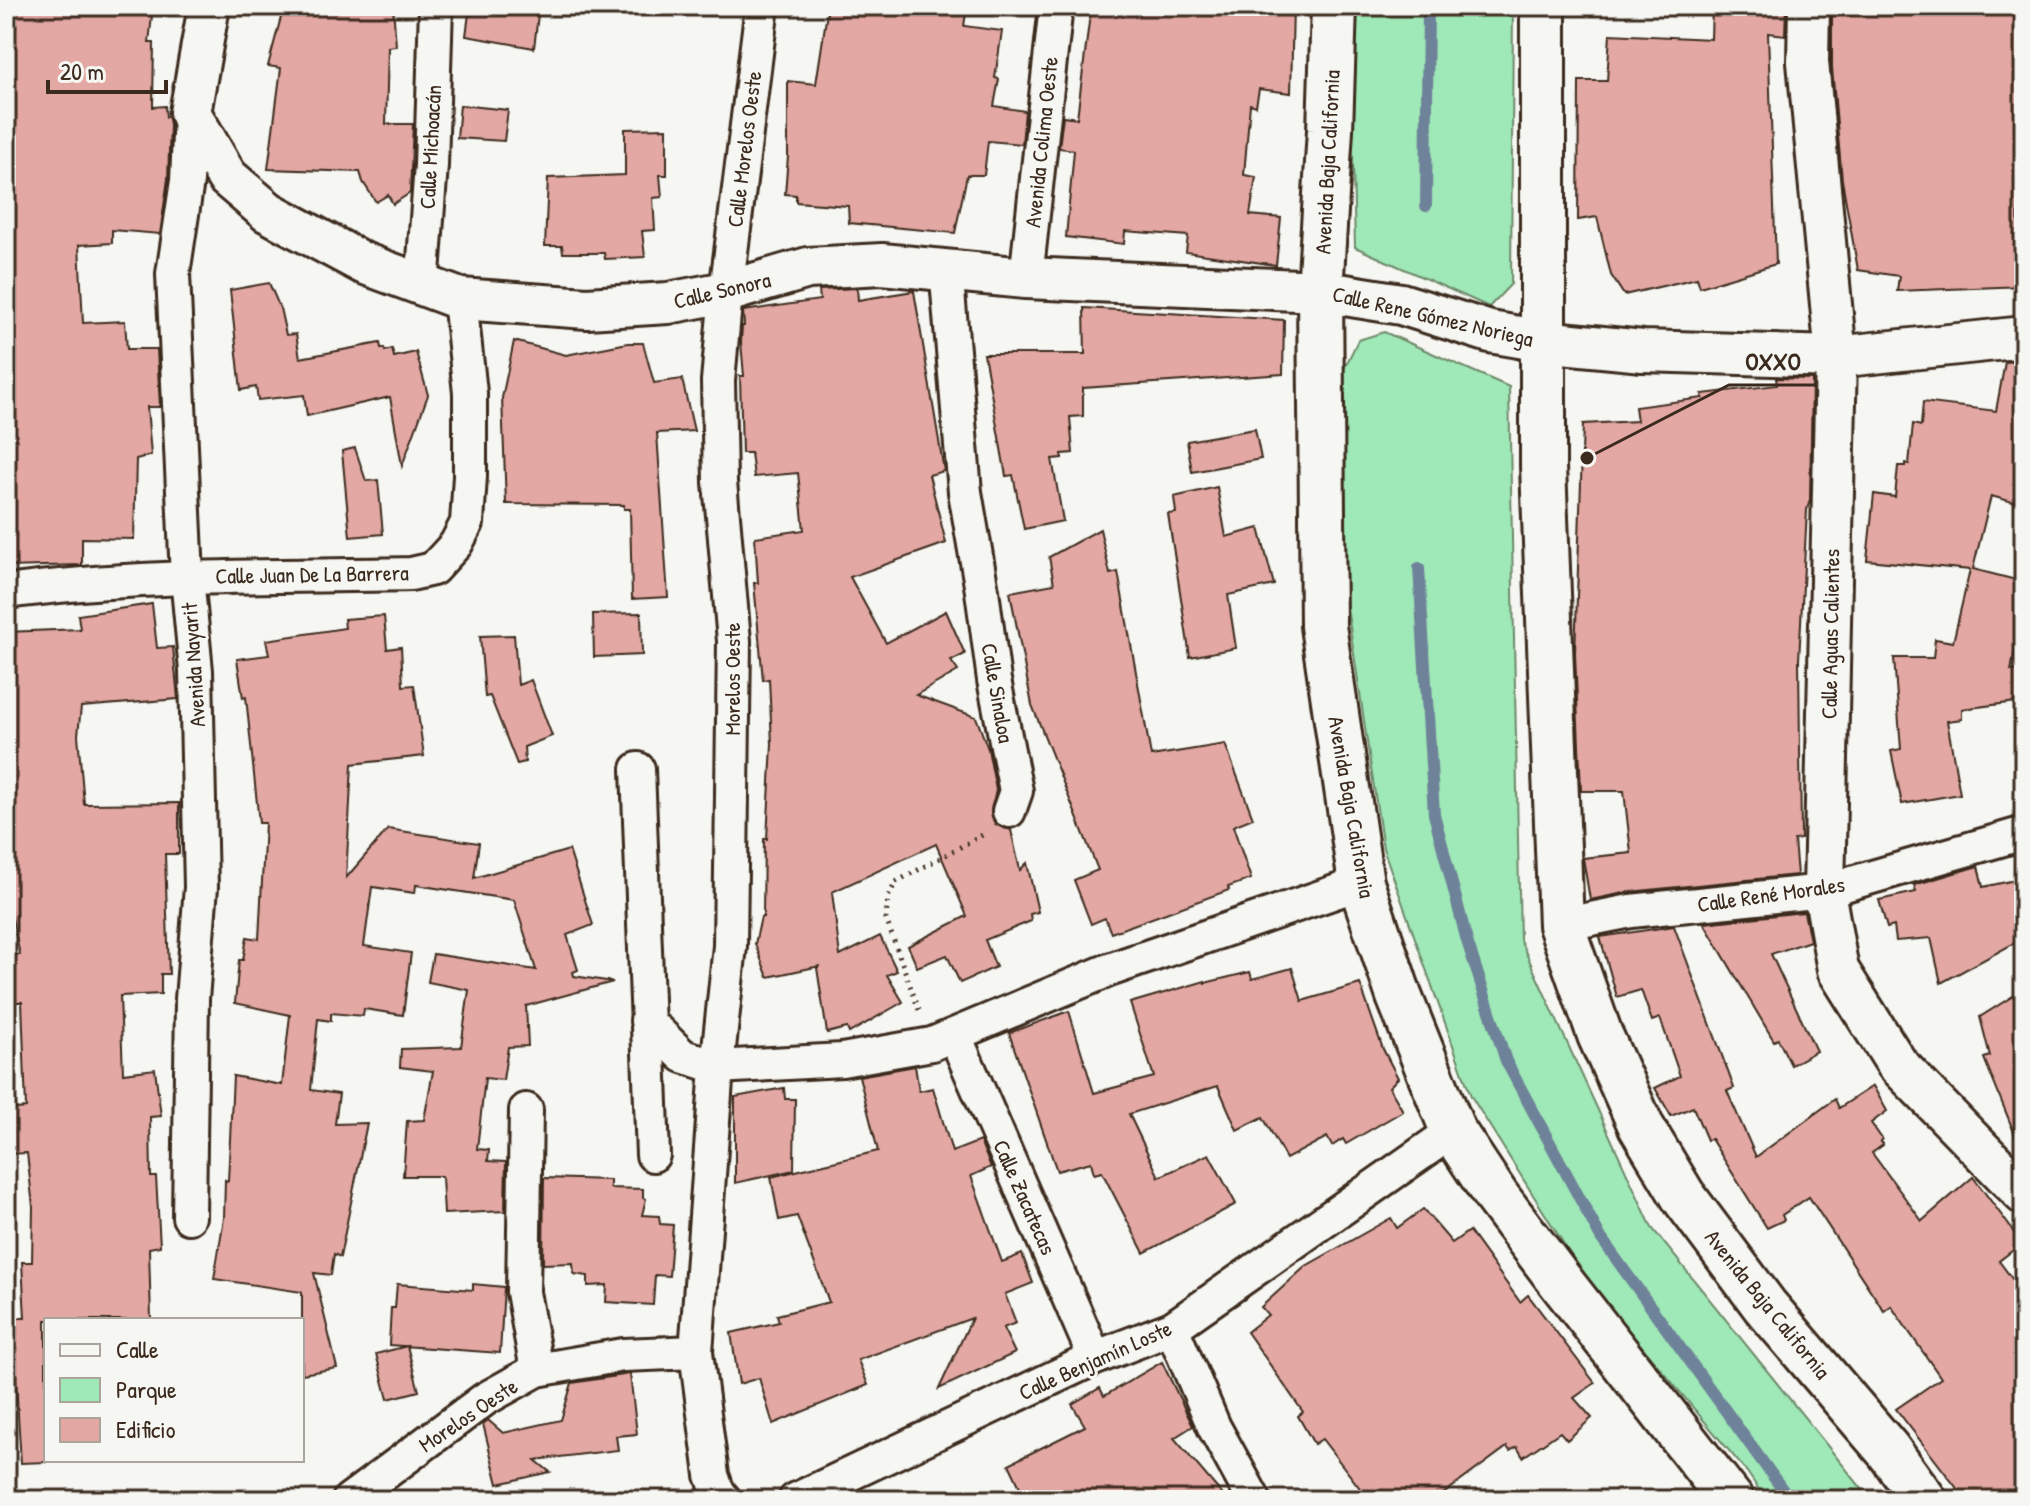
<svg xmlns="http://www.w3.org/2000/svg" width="2030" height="1506" font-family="'Patrick Hand',sans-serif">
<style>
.green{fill:#9fe8b7;stroke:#6d896a;stroke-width:2}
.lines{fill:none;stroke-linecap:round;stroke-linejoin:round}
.stream{stroke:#6e8399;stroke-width:12}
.building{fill:#e3a8a4;stroke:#3b2a1e;stroke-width:2}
.minor-casing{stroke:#3b2a1e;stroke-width:38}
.tertiary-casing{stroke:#3b2a1e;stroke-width:46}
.secondary-casing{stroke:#3b2a1e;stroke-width:50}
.path{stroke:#3b2a1e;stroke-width:5;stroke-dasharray:2 6;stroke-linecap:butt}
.minor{stroke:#f6f6f2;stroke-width:32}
.tertiary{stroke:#f6f6f2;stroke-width:40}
.secondary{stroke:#f6f6f2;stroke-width:44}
.labels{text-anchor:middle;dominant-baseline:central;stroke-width:6;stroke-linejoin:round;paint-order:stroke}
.street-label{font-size:22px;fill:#3b2a1e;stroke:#f6f6f2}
.leader{fill:none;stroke:#3b2a1e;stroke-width:3}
.callout-dot{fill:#3b2a1e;stroke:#f6f6f2;stroke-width:3}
.callout-label{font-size:24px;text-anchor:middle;font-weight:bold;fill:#3b2a1e;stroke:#f6f6f2;stroke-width:6;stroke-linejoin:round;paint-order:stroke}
</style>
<rect width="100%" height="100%" fill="#f6f6f2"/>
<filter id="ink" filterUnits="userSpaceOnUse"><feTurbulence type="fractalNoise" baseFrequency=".0125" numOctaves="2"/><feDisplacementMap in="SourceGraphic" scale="16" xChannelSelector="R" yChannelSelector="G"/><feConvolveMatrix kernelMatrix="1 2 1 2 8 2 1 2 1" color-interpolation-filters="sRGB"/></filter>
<g filter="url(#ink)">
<g class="green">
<path d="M1349 6H1513L1511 284 1489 307 1355 247Z"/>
<path d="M1384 332 1509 387 1520 940 1652 1228 1871 1500H1766L1747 1472 1587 1281 1471 1096 1383 848 1345 594 1344 369 1358 340Z"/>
</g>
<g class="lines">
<g class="stream">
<path d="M1426 206 1428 6"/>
<path d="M1419 568 1434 814 1467 941 1506 1061 1601 1238 1790 1500"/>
</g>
</g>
<g class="building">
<path d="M6 6H153L149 43H154L153 107 165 106 166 117H169L170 125 168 179 160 234 112 230V243L79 245 83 323 125 321 127 349H157L160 407H147L151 455 136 459 134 539 82 538V565L6 567V496L12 412H6V400L13 324 6 325Z"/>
<path d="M284 6H393L396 46 388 47 386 124H413L410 193 393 204 388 195 376 202 363 182 360 172 268 169 281 68 268 66Z"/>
<path d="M470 6H539L534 48 466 36Z"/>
<path d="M828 6H967L964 26 1002 31 995 78 999 79 994 106 1025 111 1022 144 988 141 984 175H967L955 233 849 223 848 206 796 202V195L785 194 788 156V81L816 84Z"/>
<path d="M1091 6H1178L1198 10 1199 6 1225 12 1226 6H1293L1291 93 1259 89 1256 106 1250 104 1244 175 1256 177 1250 215 1281 218 1276 265 1186 252 1188 236 1125 231 1124 244 1066 237 1074 150 1059 148 1063 116 1077 118Z"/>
<path d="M1712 6H1786L1785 35 1768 33 1776 264 1700 287 1697 278 1624 295 1611 275 1597 217 1578 220 1579 81H1607L1610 34 1711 39Z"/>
<path d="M1832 6H2024V194H2018L2019 253H2024V286L1897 291 1899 276 1858 270 1842 180 1832 68Z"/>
<path d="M460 105 508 110 504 141 457 138Z"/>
<path d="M667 128V175H660L662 197 653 198 655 230 642 231 645 257 605 259 604 253H563L562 246H545L548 178 625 175V129Z"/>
<path d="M269 283 280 308 286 335 296 334 300 358 380 343 381 348H384L385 351 392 349 394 357 416 352 428 395 402 466 390 397 307 416 304 395 258 400 256 387 241 390 230 290Z"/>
<path d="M857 288 858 300 914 291 944 471 929 475 946 543 850 577 886 643 946 611 965 654 951 661 958 671 916 695 976 717 988 749 996 790 991 815 995 824 1011 830 1020 870 1027 863 1038 912 1030 914 1031 921 985 940 996 967 960 983 947 955 917 967 908 946 967 916 936 844 832 892 840 956 880 936 897 971 887 975 903 1002 849 1033 847 1028 827 1033 817 968 820 966 768 977 755 944 761 917H763L764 839H767L772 744 769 679 763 680 754 583H758L755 537 804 530 798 473 754 477 751 453H742L740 376H744L741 342 742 326H744L743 311 820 300 819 290Z"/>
<path d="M1084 308 1284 320 1283 374 1083 388V416L1070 417 1073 453 1062 454V458L1052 459 1063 521 1024 529 1013 475 1006 476 984 354H1085Z"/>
<path d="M514 341 566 355 628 343H643L654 383 682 379 694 431 657 433 668 597 632 599 630 509H624V505L506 504 502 398Z"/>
<path d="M2024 360V505L1991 496 1973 569 2024 582V604L2011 671 2024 669V701L1962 709V719L1947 721 1960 794 1902 804 1891 751 1901 749 1894 658H1933L1935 639 1953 642 1970 570 1867 560 1874 494 1895 497 1898 466H1905V463L1909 464 1913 424 1921 426 1923 402 1996 411 2005 362Z"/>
<path d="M1776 378 1812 379 1810 500 1807 510 1799 660 1801 839 1794 840 1797 875 1629 892 1590 900 1583 858 1631 853 1624 791H1581L1575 654 1583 424 1637 421 1635 407 1703 398 1702 394 1777 385Z"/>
<path d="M1255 429 1261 459 1192 472 1187 441Z"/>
<path d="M355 448 366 481 378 480 383 534 350 537 342 451Z"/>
<path d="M1217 487 1226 537 1259 528 1274 585 1228 595 1236 648 1190 657 1168 514 1176 513 1174 497Z"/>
<path d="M1100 529 1110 574 1118 572 1151 756 1225 744 1253 818 1233 826 1251 879 1228 887 1229 890 1111 933 1105 918 1091 924 1074 880 1098 870 1032 705 1010 592 1054 584 1049 557Z"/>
<path d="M152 604 157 648 173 647 178 699 81 707 78 735 84 804 179 803V854H165L169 974H161V994L120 996 123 1073 155 1069 161 1116 150 1117 151 1177H156L160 1246 149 1248 151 1320H46V1462L21 1463 12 1318H25L22 1262H32L33 1207 27 1153 6 1154V1110L26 1108 22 1002H15L12 955H20L6 890V632L80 629 78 615Z"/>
<path d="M641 613 642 655 594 657 593 614Z"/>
<path d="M384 616 387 649 401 647 403 686 414 685 424 756 352 764 346 878 388 829 479 843 474 878 569 850 593 925 567 935 578 970 573 972 574 976 613 982 526 1006 528 1046 508 1047 503 1080 485 1078 477 1149 489 1150 488 1161 506 1162 505 1211 444 1214 442 1176H403L407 1121 424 1120 433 1071 400 1067 401 1049 461 1047 469 990 428 982 433 954 536 970 514 900 416 885 415 893 372 887 364 946 411 953 403 1015 364 1009 363 1016 331 1013V1021L318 1019 311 1090 339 1094 335 1124 367 1123 340 1257 334 1254 331 1275 314 1273 337 1368 302 1374V1292L214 1279 224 1218 225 1180 228 1181 233 1076 282 1085 290 1015 235 1003 239 960H243L247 937 259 939 265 823H259L246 697 243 698 237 659 269 655 266 640 345 628 344 619Z"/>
<path d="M514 635 518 685 531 680 552 736 524 747 525 762 517 764 490 696 485 697 480 636Z"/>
<path d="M1978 866 1983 887 2024 878V938L1941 983 1931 938 1896 941 1894 926 1887 928 1879 900 1916 892 1914 885Z"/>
<path d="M1804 912 1810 941 1771 954 1816 1051 1791 1065 1778 1039 1774 1041 1704 923Z"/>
<path d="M1674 926 1734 1088 1727 1091 1756 1157 1835 1099 1839 1108 1873 1086 1887 1111 1871 1123 1882 1139 1880 1141 1883 1145 1872 1153 1922 1221 1973 1177 2011 1228 2021 1244 1999 1261 2024 1295V1500H1966L1896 1409 1941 1378 1891 1306 1884 1311 1809 1197 1782 1215 1784 1220 1767 1228 1711 1139 1707 1140 1693 1107 1671 1116 1655 1088 1680 1076 1660 1018 1652 1021 1641 990 1617 997 1600 937Z"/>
<path d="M1292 968 1302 1001 1360 984 1383 1049 1398 1078 1389 1087 1403 1111 1346 1144 1343 1139 1332 1146 1327 1137 1286 1159 1263 1117 1237 1130 1218 1086 1129 1114 1159 1177 1209 1154 1236 1204 1144 1253 1102 1172 1094 1174 1091 1162 1057 1171 1009 1033 1069 1011 1094 1093 1154 1077 1130 1003 1205 981V983L1250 972 1252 979Z"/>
<path d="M2024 989V1152H2022L1984 1058 1990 1056 1980 1017Z"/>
<path d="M915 1066 919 1091 933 1088 952 1152 980 1141 991 1167 971 1176 1002 1262 1022 1254 1033 1283 1005 1294 1016 1323 1003 1328 1015 1353 939 1389 972 1318 858 1360 868 1385 773 1424 759 1378 739 1384 731 1333 779 1322 777 1315 829 1302 797 1216 779 1220 771 1177 878 1151 859 1076Z"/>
<path d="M784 1088 785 1099H795L794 1170 735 1183V1097Z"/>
<path d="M544 1178 610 1180V1188L643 1189V1198L646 1199 642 1215 659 1216 660 1224 673 1225 669 1276 655 1275 653 1305 606 1302 607 1285 588 1286V1276L574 1274 573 1263 543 1264Z"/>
<path d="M1423 1209 1452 1243 1469 1231 1520 1302 1528 1295 1595 1383 1574 1398 1592 1418 1567 1440 1560 1432 1523 1457 1517 1447 1510 1451 1507 1447 1435 1500H1369L1322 1439 1314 1444 1298 1416 1303 1412 1247 1332 1268 1315 1261 1307 1306 1266 1391 1218 1397 1228Z"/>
<path d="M397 1284 473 1290V1284L504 1287 500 1353 389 1345 391 1308H395Z"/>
<path d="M407 1346 419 1391 388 1399 376 1354Z"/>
<path d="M1162 1362 1193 1426 1174 1438 1227 1500H1026L1009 1464 1085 1426 1072 1404 1100 1388 1104 1396Z"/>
<path d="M630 1374 637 1434 616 1436 618 1450 535 1460 550 1472 498 1484 483 1424 488 1420 503 1433 561 1420 572 1383Z"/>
</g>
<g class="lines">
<defs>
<g id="minor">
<path d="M946 268 965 492 982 591 994 680 1016 791 1009 811"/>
<path d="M1026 278 1056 6"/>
<path d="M422 287 431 165 436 6"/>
<path d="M6 592C141 574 276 577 411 574L433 569 456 544 467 523 470 476V393L460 299"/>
<path d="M638 769 653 1155"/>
<path d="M1561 925 1631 911 1824 891 2024 833"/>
<path d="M647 1021 683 1056 717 1067 842 1060 932 1044 1109 970 1361 883"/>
<path d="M955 1036 1095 1358"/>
<path d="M526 1110 523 1292 537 1370"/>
<path d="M189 1217 192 999 201 887 196 671 187 577 173 274 187 181 190 113"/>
<path d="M1172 1328 1214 1427 1254 1500"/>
<path d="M349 1500 485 1399 537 1370 623 1355 696 1352"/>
<path d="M725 1500 718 1492 712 1475 696 1352 717 1067 730 946 734 641 720 482 718 381 726 292 762 6"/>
<path d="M795 1500 1095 1358 1172 1328 1453 1131"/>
</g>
<g id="tertiary">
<path d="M209 6 190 113 227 177 268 212 363 263 460 299 587 308 668 303 726 292 808 268 882 264 1026 278 1320 291 1401 304 1490 332 1542 341 1643 351 1836 357 2024 337"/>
<path d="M1809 6 1808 62 1836 357 1824 891 1838 970 1897 1064 2024 1194"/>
</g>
<g id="secondary">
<path d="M1334 6 1330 130 1320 291 1323 626 1361 883 1399 996 1453 1131 1496 1196 1561 1282 1731 1500"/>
<path d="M1543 6V466L1561 925 1600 1035 1641 1126 1683 1196 1765 1306 1888 1450 1924 1500"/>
</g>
</defs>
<use href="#minor" class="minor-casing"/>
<use href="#tertiary" class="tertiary-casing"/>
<use href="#secondary" class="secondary-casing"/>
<path class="path" d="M919 1010 886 919 888 897 896 882 986 833"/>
<use href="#minor" class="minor"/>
<use href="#tertiary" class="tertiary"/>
<use href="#secondary" class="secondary"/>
</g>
</g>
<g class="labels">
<g class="street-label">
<text transform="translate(1041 142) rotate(-84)">Avenida Colima Oeste</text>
<text transform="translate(430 147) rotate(-87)">Calle Michoacán</text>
<text transform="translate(744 149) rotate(-83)">Calle Morelos Oeste</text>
<text transform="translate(1327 162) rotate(-87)">Avenida Baja California</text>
<text transform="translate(722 290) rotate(-13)">Calle Sonora</text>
<text transform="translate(1433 316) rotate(13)">Calle Rene Gómez Noriega</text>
<text transform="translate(312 574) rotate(-1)">Calle Juan De La Barrera</text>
<text transform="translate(1830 634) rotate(-89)">Calle Aguas Calientes</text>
<text transform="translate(193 665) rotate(-94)">Avenida Nayarit</text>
<text transform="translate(732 679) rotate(-90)">Morelos Oeste</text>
<text transform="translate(998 693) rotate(80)">Calle Sinaloa</text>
<text transform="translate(1352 807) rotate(80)">Avenida Baja California</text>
<text transform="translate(1771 894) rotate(-8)">Calle René Morales</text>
<text transform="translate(1025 1197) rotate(66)">Calle Zacatecas</text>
<text transform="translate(1768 1304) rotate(51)">Avenida Baja California</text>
<text transform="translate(1095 1360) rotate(-24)">Calle Benjamín Loste</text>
<text transform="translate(468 1415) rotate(-34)">Morelos Oeste</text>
</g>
</g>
<path class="leader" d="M1587 458L1729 385H1816"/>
<circle class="callout-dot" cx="1587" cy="458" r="8"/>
<g class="callout-label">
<text x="1773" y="370">OXXO</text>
</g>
<rect width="2030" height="1506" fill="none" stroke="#f6f6f2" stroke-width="32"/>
<rect x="16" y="16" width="1998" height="1474" fill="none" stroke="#3b2a1e" stroke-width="3" filter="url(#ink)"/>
<rect x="44" y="1318" width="260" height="144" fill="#f6f6f2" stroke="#aba49d" stroke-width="2"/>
<rect x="60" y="1344" width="40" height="12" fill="#f6f6f2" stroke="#aba49d" stroke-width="2"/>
<text x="116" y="1358" font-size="24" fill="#3b2a1e">Calle</text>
<rect x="60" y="1378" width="40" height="24" fill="#9fe8b7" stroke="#aba49d" stroke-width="2"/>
<text x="116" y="1398" font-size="24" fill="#3b2a1e">Parque</text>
<rect x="60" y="1418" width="40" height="24" fill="#e3a8a4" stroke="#aba49d" stroke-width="2"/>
<text x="116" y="1438" font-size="24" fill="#3b2a1e">Edificio</text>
<path d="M48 80v12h118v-12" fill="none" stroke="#3b2a1e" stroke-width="4"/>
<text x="60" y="80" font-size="24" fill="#3b2a1e" stroke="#f6f6f2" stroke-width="6" paint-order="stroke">20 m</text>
</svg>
